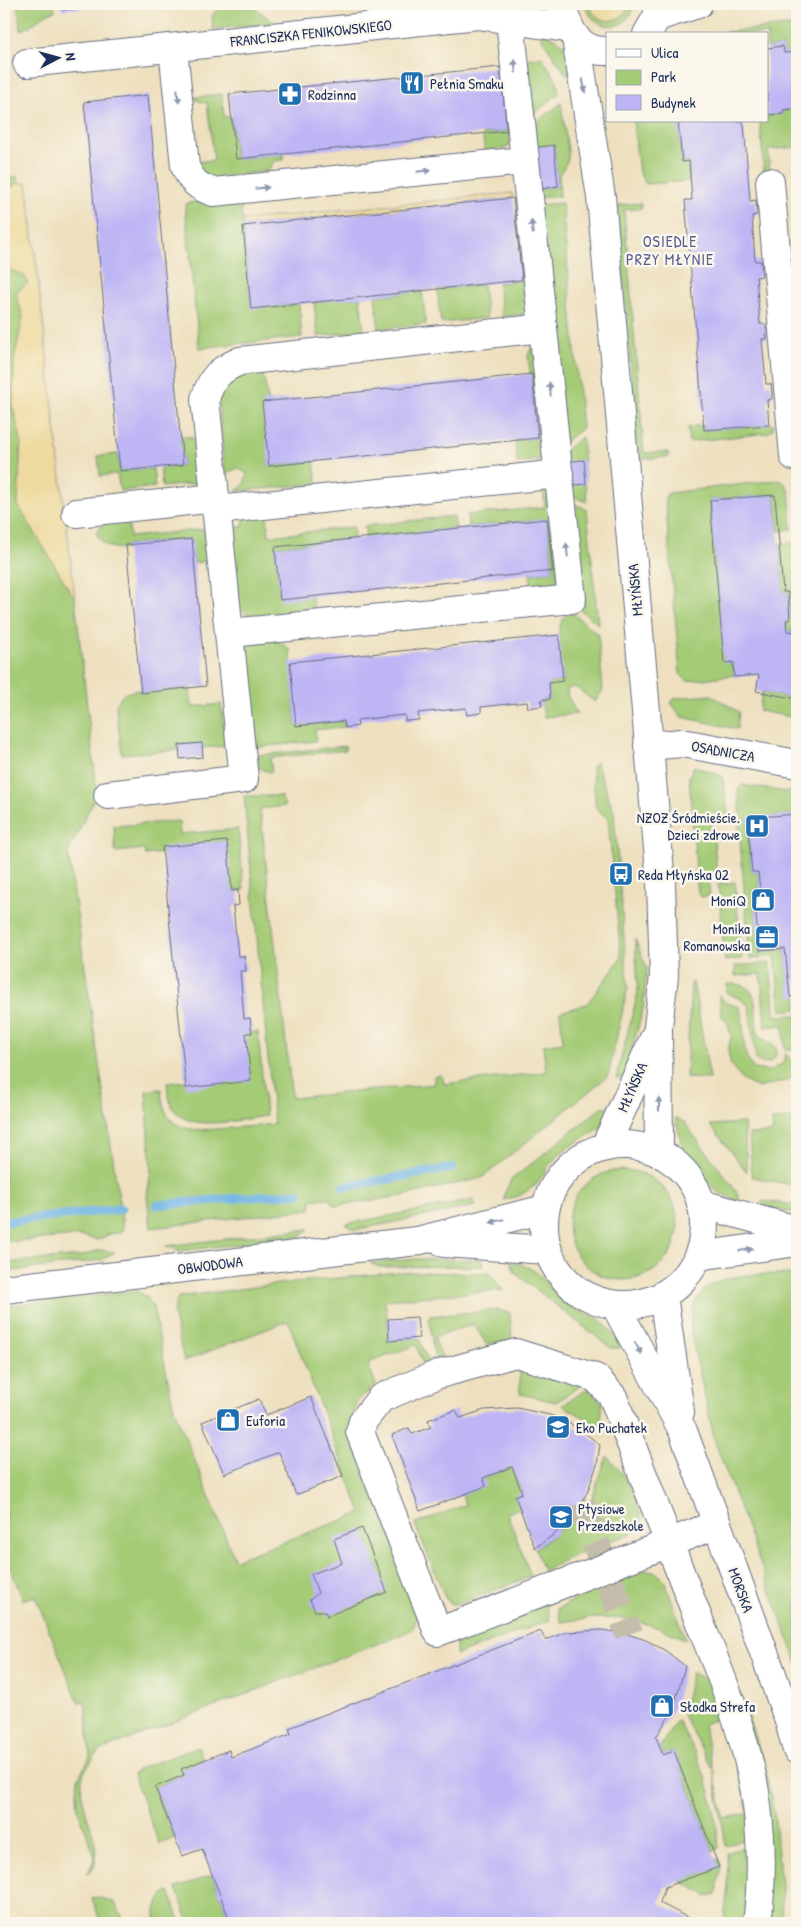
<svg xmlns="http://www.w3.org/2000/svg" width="801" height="1927" font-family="'Patrick Hand',sans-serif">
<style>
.green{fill:#a4cb76;stroke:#607d6a}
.sand{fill:#eeda9e;stroke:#84847e}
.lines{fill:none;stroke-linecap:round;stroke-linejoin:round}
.stream{stroke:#6fb4e5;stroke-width:9}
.building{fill:#beb5f5}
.street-tunnel{stroke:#c4bdac;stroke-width:28;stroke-dasharray:28 14;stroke-linecap:butt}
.street-casing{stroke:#656d80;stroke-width:30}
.secondary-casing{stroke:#656d80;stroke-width:30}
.street{stroke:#fff;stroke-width:28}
.secondary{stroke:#fff;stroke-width:28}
.oneway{fill:#8d97ae}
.labels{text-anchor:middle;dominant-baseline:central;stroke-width:5;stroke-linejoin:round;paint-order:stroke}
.street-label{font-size:15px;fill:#1b2f5e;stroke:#fbf7ec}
.poi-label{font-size:15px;fill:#1b2f5e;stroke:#fbf7ec;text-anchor:start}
.neighbourhood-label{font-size:16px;letter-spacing:1px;fill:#545e93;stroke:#fbf7ec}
</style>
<rect width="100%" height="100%" fill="#fbf7ec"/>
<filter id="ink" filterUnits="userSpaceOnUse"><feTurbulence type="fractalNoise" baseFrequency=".02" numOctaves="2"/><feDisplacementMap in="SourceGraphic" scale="10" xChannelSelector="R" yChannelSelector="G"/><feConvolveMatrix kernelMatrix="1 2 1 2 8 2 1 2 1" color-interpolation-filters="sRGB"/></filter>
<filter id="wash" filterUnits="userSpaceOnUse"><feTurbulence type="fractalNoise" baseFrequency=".0096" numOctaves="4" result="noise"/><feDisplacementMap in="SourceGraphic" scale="20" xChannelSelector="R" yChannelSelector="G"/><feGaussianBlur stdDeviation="1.12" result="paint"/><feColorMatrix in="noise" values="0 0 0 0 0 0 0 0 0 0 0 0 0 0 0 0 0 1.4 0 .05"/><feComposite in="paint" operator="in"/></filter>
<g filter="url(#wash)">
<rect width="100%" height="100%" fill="#eee0bf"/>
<g class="green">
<path d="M17 4H54L55 11C41 13 35 27 21 30Z"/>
<path d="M250 4 275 23 213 29 212 16 221 5Z"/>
<path d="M584 4H589C595 26 623 26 629 4H634C629 34 593 32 584 4Z"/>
<path d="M797 25V52L784 53 783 46 767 48V34H726V32Z"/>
<path d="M542 33C570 43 565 47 570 74H566L542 39Z"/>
<path d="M541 56 557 81 559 93 529 118 524 60Z"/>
<path d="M504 66 510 145 506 148 484 151 483 134 507 131 500 67Z"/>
<path d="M222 94 224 117H231L236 159 283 154 284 160 274 161 268 171 213 178 205 176 195 162 214 160 207 103 188 98Z"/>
<path d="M561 103 568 151V160L559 175 560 196 537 198 536 190 558 186 554 146 532 148V126Z"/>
<path d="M797 109V147L768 150 770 173 764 174 760 121H767V115L783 114V110Z"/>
<path d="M633 121H678L682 161H689L690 181 646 184 639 173Z"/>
<path d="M17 177 18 183 14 186 4 188V178Z"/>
<path d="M240 197 251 308 299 304 302 337 199 348 185 207 187 203Z"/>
<path d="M562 203 582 428 562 444 537 205Z"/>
<path d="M641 203 642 208 624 210 644 453 668 452V457L642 459 638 456 618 210 620 205Z"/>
<path d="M518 247 528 256V311L523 314 502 317 498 283 522 280Z"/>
<path d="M4 268 24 275 28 284 16 293 23 317 14 360 13 408 21 439 18 505 75 599 97 793 68 853 123 1227 122 1232 110 1234 98 1240 81 1236 4 1242Z"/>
<path d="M483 285 487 318 441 323 437 289Z"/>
<path d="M422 291 426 324 379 329 375 296Z"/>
<path d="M360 297 364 331 318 336 314 302Z"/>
<path d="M534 340 543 459 517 463 515 440 538 438 528 356Z"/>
<path d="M260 371C271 383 269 447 269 466L314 461 317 484 239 491H236L244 485 247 474 238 468 225 474 218 400 233 373Z"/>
<path d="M774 424 772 430 767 433 689 442 688 427 704 425V430Z"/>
<path d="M180 437H192L197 442 200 478 198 483 162 487 160 468 183 465Z"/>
<path d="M582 437 587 502 567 494 563 452Z"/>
<path d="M118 454 120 471 153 468 155 487 120 491 117 474 100 476 98 456Z"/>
<path d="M778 480 783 481 789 490 792 529 778 531 775 495 710 500 725 663 733 662 734 675 687 681 680 674 665 497 668 493Z"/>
<path d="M542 483 548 487 558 582 555 585 532 588 530 574 553 571 547 519 468 527 467 515 545 507Z"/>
<path d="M568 502 587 509 598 624 577 607Z"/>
<path d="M267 513 269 536 353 527 354 538 275 547 281 599 312 596 314 611 256 617 248 616 238 606 229 528 244 526 243 515Z"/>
<path d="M454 516 456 528 366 538 365 526Z"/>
<path d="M128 518 130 537 206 529 208 561 194 563 191 539 127 545V548C111 550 103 546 96 533L106 520Z"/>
<path d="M797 542V626L794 625 793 632 787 631 786 620 790 619 788 592H783L779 544Z"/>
<path d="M570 611 598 634 603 690 595 702 575 687 568 688 567 695 577 714 544 717 541 700 550 699 549 683 563 681C561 660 550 626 570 611Z"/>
<path d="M274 638 290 649 296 726 344 721 345 727 315 730 316 741 250 748 242 652 250 643Z"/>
<path d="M190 688 192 707 221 704 226 746 202 748 201 743 179 745V750L122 754 116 708C118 694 128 691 141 690V692Z"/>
<path d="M762 692 797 699V718L759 711Z"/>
<path d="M711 695 739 712 737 729 682 717 671 703 675 698Z"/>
<path d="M345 746 346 750 270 758 272 772C260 771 256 766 251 756Z"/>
<path d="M596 762 614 812 628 987 608 1076 482 1178 402 1196 335 1206 328 1198 312 1200 311 1209 151 1228 147 1196 151 1170 146 1091 161 1089C164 1135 192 1131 228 1128 243 1127 259 1126 274 1124L244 796H281L285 806 260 809 292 1098 434 1084V1076L440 1075 443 1078 444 1084 546 1072 543 1045 563 1042 560 1012 587 1004 621 958 608 819 596 808 592 767Z"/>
<path d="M694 766 720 775 723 779 729 820 712 821 717 875 708 876 710 896 702 897 698 894 689 777Z"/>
<path d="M742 785 787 792 797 788V814L747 819 752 872H758L760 891 754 892 759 951 785 949 790 996H797V1009L781 1011 775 956 750 959 738 819H741L738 789Z"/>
<path d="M179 821 180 834 238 829 244 890 232 891 163 853 145 855 144 849 115 852 114 826Z"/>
<path d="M735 882 742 959 725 961 718 884Z"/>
<path d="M635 939 647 968 643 1009 624 1078H616L638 992Z"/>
<path d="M770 963 775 1016 797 1015V1050H785L783 1025 765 1027 761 974 735 976V966Z"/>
<path d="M693 981 710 1079 686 1078 691 983Z"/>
<path d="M727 984C766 982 751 1012 759 1037L773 1044 777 1051 775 1057 771 1062 761 1063 756 1059 749 1006 741 999 727 993Z"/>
<path d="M719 995 726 1003 739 1007C748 1029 738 1051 754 1069L771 1071 783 1063 785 1053 794 1064 795 1073 789 1080 758 1088 742 1080 731 1065 728 1051 731 1037 728 1024 722 1017Z"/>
<path d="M258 1032 266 1116C242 1119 193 1132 176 1112 169 1105 168 1092 167 1083L185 1081 246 1033Z"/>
<path d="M602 1107H614L600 1128 564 1150 549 1165 536 1185 519 1196 504 1200 505 1192 511 1180Z"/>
<path d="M675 1117 684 1122 739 1195V1202L716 1191 683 1149Z"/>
<path d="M797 1118V1186L752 1177 749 1134 773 1133 772 1120Z"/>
<path d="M744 1123 747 1172 710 1125Z"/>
<circle cx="623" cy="1225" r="55"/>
<path d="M474 1200 476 1206 355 1230 345 1224Z"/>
<path d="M763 1201 797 1205V1213L758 1207Z"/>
<path d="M309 1229 300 1237 180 1251 166 1246Z"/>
<path d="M100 1250 115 1252 102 1260 4 1272V1263L82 1256Z"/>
<path d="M418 1259 482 1260 483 1266 379 1267 370 1263Z"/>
<path d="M511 1262C545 1269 544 1285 566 1303 576 1311 590 1313 600 1320 607 1325 620 1340 620 1348H611L515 1273Z"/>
<path d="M399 1272 489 1273 503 1290 385 1300 390 1340 419 1338 429 1365 424 1367 416 1345 368 1363 376 1385 357 1401 352 1414 418 1616 413 1628 403 1634 101 1750C94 1758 83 1770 82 1780 77 1811 112 1855 87 1875L95 1857 78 1810 77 1793 78 1779 90 1757 85 1702 79 1703 35 1596 23 1600 4 1552V1517L6 1516 4 1509V1306L124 1292 136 1291 146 1296 153 1307 174 1409 235 1560 361 1513 288 1321 184 1361 173 1313 178 1297 278 1284Z"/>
<path d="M797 1274V1662L715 1442 691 1335C686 1267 749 1275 797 1274Z"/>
<path d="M498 1310 510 1313 512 1341 486 1344 474 1324 434 1337 443 1360 437 1362 433 1350 429 1316Z"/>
<path d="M520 1365 582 1385 556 1402 520 1394Z"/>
<path d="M589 1388 602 1403 601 1427 562 1405Z"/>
<path d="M607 1456C624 1473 641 1500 641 1525L632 1533 584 1551 543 1571 535 1548C557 1536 572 1516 585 1496L590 1504Z"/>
<path d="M512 1467 522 1493 520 1508 507 1513 531 1576 462 1603 452 1604 446 1599 415 1524 465 1505 462 1495 483 1478Z"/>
<path d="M683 1545H686L711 1610 766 1770 775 1820 782 1896 781 1923H763L768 1894Z"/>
<path d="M642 1570 655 1572 664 1579 686 1640C640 1617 612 1614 561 1622L557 1609 595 1589Z"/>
<path d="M546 1604 550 1620 456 1655V1643L463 1634Z"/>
<path d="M692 1672 712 1683 725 1717 703 1724 724 1818 747 1814 750 1837 726 1846 714 1772 682 1713Z"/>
<path d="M677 1720C705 1768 714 1793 719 1848L713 1851 674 1751 663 1755 660 1747Z"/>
<path d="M198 1747 203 1761 182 1769 184 1775 155 1787 175 1838 159 1844 133 1775 138 1769Z"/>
<path d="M750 1845 745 1923H726L724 1920 728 1885 727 1853Z"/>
<path d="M719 1858 721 1867 716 1894 708 1896 680 1881 718 1867 716 1859Z"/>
<path d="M212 1875 229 1918 215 1923H189L176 1888Z"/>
<path d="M169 1892 181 1923H157C154 1911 157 1897 169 1892Z"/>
<path d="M98 1897 114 1902 126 1923H101L92 1898Z"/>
</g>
<g class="sand">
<path d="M589 4H629C623 26 595 26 589 4Z"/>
<path d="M18 183H27L75 599 18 505 21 439 13 408 14 360 23 317 16 293 28 283 24 275 4 268V188L14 186Z"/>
<path d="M512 193 513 198 243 226V220Z"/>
</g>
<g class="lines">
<g class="stream">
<path d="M343 1187 452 1168"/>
<path d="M157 1205 299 1193"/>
<path d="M4 1222 121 1209"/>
</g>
</g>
<g id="blocks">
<g class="building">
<path d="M61 4H120V5L62 10Z"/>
<path d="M783 46 784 53 797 52V109L783 110V114L767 115V48Z"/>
<path d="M500 67 507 131 236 159 229 94Z"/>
<path d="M148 95 183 465 120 471 84 102Z"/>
<path d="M678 121H742L744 124 750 201 756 200 757 215 752 216 755 261H761L762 276 756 277 760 324H766L767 339H762L766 384H771L772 392V399L767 400 769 425 704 430 685 200H692L689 161 682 162Z"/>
<path d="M554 145 558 186 536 190 532 148Z"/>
<path d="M513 198 522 280 251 309 243 226Z"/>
<path d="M532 374 538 438 269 466 262 402Z"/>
<path d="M584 460 586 484 566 486 563 462Z"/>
<path d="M775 495 783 592H788L790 620H786L787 631 793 632 794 625 797 626V699L756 691 759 675 734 677 733 662 724 663 710 500Z"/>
<path d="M547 519 553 571 280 600 275 547Z"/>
<path d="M192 539 206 686 141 693 126 545Z"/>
<path d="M559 635 563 681 549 683 550 699 541 700 542 706 528 708 527 702 481 707V713L467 715 466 708 418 713 419 720 405 721V715L357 720 358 726 345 728 344 721 296 726 290 662Z"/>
<path d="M202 743 203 757 180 759 179 745Z"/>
<path d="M797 814V996L790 997 785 949 759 951 754 891H760L758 872H752L747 818Z"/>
<path d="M227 841 232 891 238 890 239 905 233 906 238 956H244L246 971H240L244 1019 250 1018 252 1033H246L251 1081 186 1088 162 847Z"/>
<path d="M417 1317 419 1338 389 1341 388 1319Z"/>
<path d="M311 1397 343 1476 296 1495 279 1452 224 1474 202 1422 259 1399 266 1415Z"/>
<path d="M517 1408 550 1415 564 1420 589 1436 600 1445 597 1465 587 1493 574 1513 556 1533 535 1548 515 1496 522 1493 512 1467 483 1478 486 1486 420 1511 392 1435 409 1428 412 1434 431 1427 428 1420 456 1410 460 1418 484 1410Z"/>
<path d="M362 1528 387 1592 327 1616 325 1611H315L310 1600 318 1593 311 1574 342 1563 334 1539Z"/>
<path d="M601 1630 624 1633 646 1640 666 1651 685 1666 673 1710 656 1737 663 1755 674 1751 719 1867 665 1887 660 1903 698 1923H231L202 1849 182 1856 155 1787 184 1775 181 1769 229 1750 231 1757 278 1739 291 1734 289 1728 541 1631 545 1640 567 1632Z"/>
</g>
</g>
</g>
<g filter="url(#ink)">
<use href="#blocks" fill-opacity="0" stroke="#656d80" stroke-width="1"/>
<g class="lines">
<path class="street-tunnel" d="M581 1503 629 1634"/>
<defs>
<g id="street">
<path d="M657 17 698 4"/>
<path d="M173 48 185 166C191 181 198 187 213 192L525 161"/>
<path d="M27 63 478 15 567 28"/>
<path d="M770 182 794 456"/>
<path d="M217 510 559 474"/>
<path d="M76 513 216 498"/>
<path d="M230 633 572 599 510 20"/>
<path d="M648 746 682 743 797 764"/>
<path d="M108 795 244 779 205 399C212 377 219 370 240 361L543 328"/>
<path d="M717 1524 669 1543 438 1632 360 1432 363 1421 381 1398 436 1375 516 1353 596 1378 613 1397C638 1463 663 1529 689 1595 715 1663 748 1733 757 1806 762 1845 762 1885 757 1923"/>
</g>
<g id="secondary">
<path d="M561 4C568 28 577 52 607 51"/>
<path d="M647 34 657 17 659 4"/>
<path d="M576 38 601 197 661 883 664 976 658 1027 659 1153"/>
<circle cx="624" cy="1225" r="80"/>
<path d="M605 1147 655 1036"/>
<path d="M701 1204 797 1230"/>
<path d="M444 1243 547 1250"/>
<path d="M698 1256 797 1242"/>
<path d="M4 1289 417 1241 545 1209"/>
<path d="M663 1295 680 1412"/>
<path d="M615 1305 683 1431 789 1721 797 1750"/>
</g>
</defs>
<use href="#street" class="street-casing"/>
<use href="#secondary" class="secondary-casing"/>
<use href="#street" class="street"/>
<use href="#secondary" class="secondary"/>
</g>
<defs><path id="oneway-solid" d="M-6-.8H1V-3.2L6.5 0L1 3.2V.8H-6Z" transform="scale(1.25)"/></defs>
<g class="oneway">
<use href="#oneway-solid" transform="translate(515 66) rotate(-96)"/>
<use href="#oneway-solid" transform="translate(584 86) rotate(80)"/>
<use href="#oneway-solid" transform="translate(178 96) rotate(84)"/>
<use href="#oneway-solid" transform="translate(424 171) rotate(-6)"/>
<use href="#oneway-solid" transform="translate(262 188) rotate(-6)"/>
<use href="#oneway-solid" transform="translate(532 227) rotate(-96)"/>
<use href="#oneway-solid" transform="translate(550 389) rotate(-96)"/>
<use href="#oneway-solid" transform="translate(567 550) rotate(-96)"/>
<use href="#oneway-solid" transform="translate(659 1104) rotate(-90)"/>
<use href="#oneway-solid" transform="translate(497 1221) rotate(166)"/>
<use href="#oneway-solid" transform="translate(746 1250) rotate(-8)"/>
<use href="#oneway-solid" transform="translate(638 1348) rotate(62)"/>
</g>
</g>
<defs>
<symbol id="restaurant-square" viewBox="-11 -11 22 22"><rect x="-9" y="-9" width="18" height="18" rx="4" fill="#1f6fb2" stroke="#fbf7ec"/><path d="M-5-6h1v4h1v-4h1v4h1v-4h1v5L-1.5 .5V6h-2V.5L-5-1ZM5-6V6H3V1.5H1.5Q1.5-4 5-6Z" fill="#fff"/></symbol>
<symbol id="pharmacy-square" viewBox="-11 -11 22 22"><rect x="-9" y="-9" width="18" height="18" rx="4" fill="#1f6fb2" stroke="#fbf7ec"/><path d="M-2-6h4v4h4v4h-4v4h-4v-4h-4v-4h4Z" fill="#fff"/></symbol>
<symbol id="hospital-square" viewBox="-11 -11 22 22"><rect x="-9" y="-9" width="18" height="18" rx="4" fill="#1f6fb2" stroke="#fbf7ec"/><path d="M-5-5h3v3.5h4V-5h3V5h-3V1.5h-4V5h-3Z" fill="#fff"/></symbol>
<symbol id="bus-square" viewBox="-11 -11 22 22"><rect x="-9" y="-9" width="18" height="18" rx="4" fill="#1f6fb2" stroke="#fbf7ec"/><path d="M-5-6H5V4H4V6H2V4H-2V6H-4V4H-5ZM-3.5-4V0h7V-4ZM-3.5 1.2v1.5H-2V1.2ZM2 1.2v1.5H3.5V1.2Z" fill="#fff"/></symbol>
<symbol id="shop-square" viewBox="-11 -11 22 22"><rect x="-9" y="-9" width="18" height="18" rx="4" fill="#1f6fb2" stroke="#fbf7ec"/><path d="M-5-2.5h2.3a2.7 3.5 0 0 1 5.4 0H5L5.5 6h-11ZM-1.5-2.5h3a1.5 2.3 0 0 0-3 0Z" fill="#fff"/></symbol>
<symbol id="office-square" viewBox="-11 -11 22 22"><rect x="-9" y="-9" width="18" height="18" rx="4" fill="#1f6fb2" stroke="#fbf7ec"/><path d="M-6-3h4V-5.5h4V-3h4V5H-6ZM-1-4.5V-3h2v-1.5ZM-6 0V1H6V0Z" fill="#fff"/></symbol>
<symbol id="school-square" viewBox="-11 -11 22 22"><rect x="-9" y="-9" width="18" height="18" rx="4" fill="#1f6fb2" stroke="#fbf7ec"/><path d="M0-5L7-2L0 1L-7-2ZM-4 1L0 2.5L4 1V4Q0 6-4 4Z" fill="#fff"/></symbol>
</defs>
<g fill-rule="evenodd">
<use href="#restaurant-square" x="398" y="69" width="28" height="28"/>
<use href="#pharmacy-square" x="276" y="80" width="28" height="28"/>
<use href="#hospital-square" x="743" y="812" width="28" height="28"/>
<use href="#bus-square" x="607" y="860" width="28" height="28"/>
<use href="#shop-square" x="749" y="886" width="28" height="28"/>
<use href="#office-square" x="753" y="923" width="28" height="28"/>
<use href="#shop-square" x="214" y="1406" width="28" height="28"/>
<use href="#school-square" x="544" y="1413" width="28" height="28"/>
<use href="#school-square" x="547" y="1503" width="28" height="28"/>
<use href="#shop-square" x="648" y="1692" width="28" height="28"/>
</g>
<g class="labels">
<g class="street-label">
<text transform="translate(311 33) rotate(-6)">FRANCISZKA FENIKOWSKIEGO</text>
<text transform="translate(635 590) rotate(-95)">MŁYŃSKA</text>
<text transform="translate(723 751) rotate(10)">OSADNICZA</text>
<text transform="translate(632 1087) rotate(-66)">MŁYŃSKA</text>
<text transform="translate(210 1265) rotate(-7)">OBWODOWA</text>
<text transform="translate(741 1590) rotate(70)">MORSKA</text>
</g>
<g class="poi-label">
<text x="430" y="83">Pełnia Smaku</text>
<text x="308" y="94">Rodzinna</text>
<text x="740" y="817" text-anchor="end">NZOZ Śródmieście.<tspan x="740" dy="17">Dzieci zdrowe</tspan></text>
<text x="638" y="874">Reda Młyńska 02</text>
<text x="746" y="900" text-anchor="end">MoniQ</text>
<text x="750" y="928" text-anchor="end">Monika<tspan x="750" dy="17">Romanowska</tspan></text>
<text x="246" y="1420">Euforia</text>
<text x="576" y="1427">Eko Puchatek</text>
<text x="578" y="1508">Ptysiowe<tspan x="578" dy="17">Przedszkole</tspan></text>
<text x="680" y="1706">Słodka Strefa</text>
</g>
<g class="neighbourhood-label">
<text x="670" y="241">OSIEDLE<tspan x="670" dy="18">PRZY MŁYNIE</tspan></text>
</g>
</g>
<rect width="801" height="1927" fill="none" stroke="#fbf7ec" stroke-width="20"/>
<rect x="606" y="32" width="162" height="90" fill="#fbf7ec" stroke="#a1a7b3"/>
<rect x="616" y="49" width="25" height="8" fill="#ffffff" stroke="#a1a7b3"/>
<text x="651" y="58" font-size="15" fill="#1b2f5e">Ulica</text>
<rect x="616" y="70" width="25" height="15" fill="#a4cb76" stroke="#a1a7b3"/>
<text x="651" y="82" font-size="15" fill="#1b2f5e">Park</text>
<rect x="616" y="95" width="25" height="15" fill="#beb5f5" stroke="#a1a7b3"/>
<text x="651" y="108" font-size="15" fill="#1b2f5e">Budynek</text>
<g transform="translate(58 58) rotate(84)" stroke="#fbf7ec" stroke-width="4" paint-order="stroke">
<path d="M0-4L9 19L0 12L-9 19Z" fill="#1b2f5e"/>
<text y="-8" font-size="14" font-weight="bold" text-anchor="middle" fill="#1b2f5e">N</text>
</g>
</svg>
